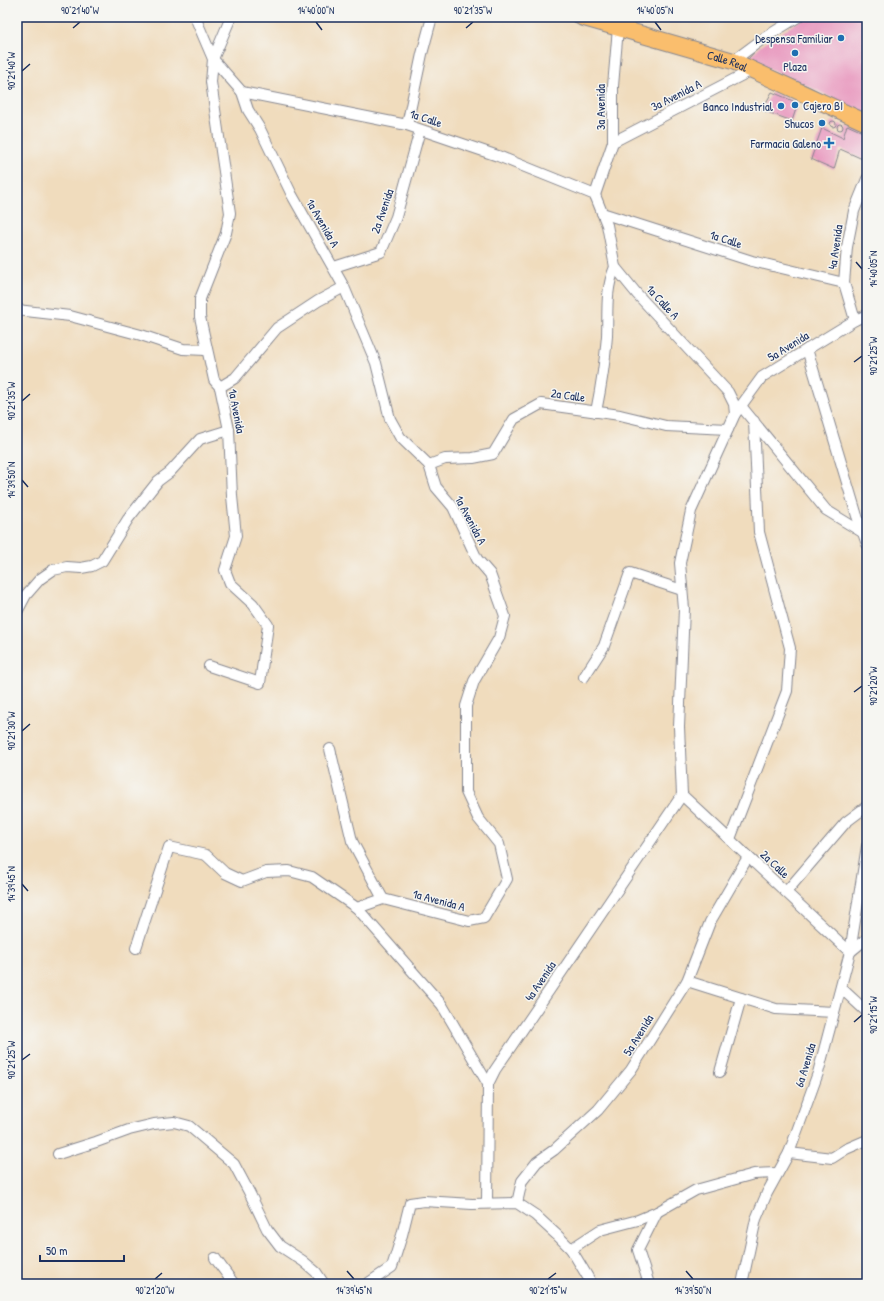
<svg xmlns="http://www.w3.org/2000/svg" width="884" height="1301" font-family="'Patrick Hand',sans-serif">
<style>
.building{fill:#e897be}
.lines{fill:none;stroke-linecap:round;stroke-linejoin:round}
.street-casing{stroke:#86868e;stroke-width:12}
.primary-casing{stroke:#86868e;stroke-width:18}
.street{stroke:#fff;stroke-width:10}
.primary{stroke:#fabe6d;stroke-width:16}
.ticks{fill:none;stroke:#1b2f5e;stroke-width:1.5}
.poi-dot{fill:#1f6fb2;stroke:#f6f6f2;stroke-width:1.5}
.labels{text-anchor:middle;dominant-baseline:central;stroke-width:3;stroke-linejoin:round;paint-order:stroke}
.poi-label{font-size:12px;fill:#1b2f5e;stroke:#f6f6f2;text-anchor:end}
.street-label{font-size:12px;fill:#1b2f5e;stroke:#f6f6f2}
.neatline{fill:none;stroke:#1b2f5e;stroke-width:1.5}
.ticks-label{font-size:10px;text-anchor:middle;fill:#1b2f5e}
</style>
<rect width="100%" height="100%" fill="#f6f6f2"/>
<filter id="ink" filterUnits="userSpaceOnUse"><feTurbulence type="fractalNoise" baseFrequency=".025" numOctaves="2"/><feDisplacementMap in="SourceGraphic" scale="8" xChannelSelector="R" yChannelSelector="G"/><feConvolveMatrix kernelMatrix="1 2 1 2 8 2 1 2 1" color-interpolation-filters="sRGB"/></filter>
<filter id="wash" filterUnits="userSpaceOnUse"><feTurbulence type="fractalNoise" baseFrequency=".012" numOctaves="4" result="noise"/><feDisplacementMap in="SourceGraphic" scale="16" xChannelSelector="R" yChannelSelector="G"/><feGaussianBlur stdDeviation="0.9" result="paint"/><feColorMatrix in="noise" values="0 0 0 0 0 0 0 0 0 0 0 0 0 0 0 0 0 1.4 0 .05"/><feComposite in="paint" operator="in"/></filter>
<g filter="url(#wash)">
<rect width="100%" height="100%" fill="#f0dcbd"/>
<g id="blocks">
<g class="building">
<path d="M805 17H867L863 37V59L867 61V116L810 87 748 59 760 46Z"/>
<path d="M772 92 798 103 792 121 762 110Z"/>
<circle cx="833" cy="124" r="3"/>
<circle cx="840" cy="127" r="3"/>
<path d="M847 125 867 134V161L840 149 834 169 811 159 822 128 843 138Z"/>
</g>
</g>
</g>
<g filter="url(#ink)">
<use href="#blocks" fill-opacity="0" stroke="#86868e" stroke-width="1"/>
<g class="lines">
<defs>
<g id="street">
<path d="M195 17 213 59 242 92 248 110 260 129 292 195 344 287 376 363 390 419 400 437 429 465 436 487 453 507 477 559 490 574 505 616 499 638 474 681 466 706V792L478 818 499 844 507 879 484 918 469 921 383 899"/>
<path d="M733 61 764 38 798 17"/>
<path d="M242 92 407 125 498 156 595 195"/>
<path d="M407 125 422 54 432 17"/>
<path d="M613 142 752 70"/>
<path d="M595 195 607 225 615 267 637 294 728 392 734 404 735 414"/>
<path d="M595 195 613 142V86L618 28 621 17"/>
<path d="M602 213 752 261 844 283"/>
<path d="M334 267 381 252 396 217 420 130"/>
<path d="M17 310 70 316 141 335 183 349 206 350"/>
<path d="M855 320 844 283 847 247 854 211 867 179"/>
<path d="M807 349 857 516 867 544"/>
<path d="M220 387 235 378 277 328 318 301 344 287"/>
<path d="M741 406 826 510 862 532"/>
<path d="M596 412C601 387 605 362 607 336 608 312 605 290 615 267"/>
<path d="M429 465 445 459 473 458 493 454 514 419 541 404 620 415 666 426 728 429"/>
<path d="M17 612 26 595 40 579 53 570 67 567 81 568 92 566 102 561 128 519 158 481 170 472 200 439 229 430"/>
<path d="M209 666 260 683 268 625 253 604 230 583 225 570 236 536 232 496 229 430 220 387 214 380 200 317V299L226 233 230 213 211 82 213 59 231 17"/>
<path d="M584 677 604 646 630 573 682 590"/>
<path d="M330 749 352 841 383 899"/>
<path d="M682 795 679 727 684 609 680 563 691 511 735 414 762 377 855 320 867 315"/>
<path d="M682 795 850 952"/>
<path d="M730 839 787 691 790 648 759 532 754 421"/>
<path d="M786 892 846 822 866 807"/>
<path d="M383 899 357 908 442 1005 488 1084"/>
<path d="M136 948 169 847 206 855 225 873 242 881 266 872 289 871 312 877 357 908"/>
<path d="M850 952 861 943 867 939"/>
<path d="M687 981 776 1009 834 1012"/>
<path d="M841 988 867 1012"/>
<path d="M720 1072 741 998"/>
<path d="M789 1153 832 1158 846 1149 867 1140"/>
<path d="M58 1154 96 1142 129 1130 154 1124 174 1122 189 1126 234 1164 249 1192 267 1229 280 1246 303 1261 316 1272 324 1284"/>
<path d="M487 1203 488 1084 495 1070 682 795"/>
<path d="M517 1203 522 1181 537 1162 554 1150 598 1110 631 1070 687 981 710 922 748 857"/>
<path d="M571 1249 600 1230 638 1220 657 1212 696 1190 754 1174 777 1173"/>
<path d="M215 1258 234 1284"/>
<path d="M367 1284 392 1267 402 1235 410 1203 424 1201 472 1204 517 1203 535 1215 558 1236 571 1249 592 1284"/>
<path d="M649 1284 638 1250 657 1212"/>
<path d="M742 1284 756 1219 767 1193 789 1153 818 1073 850 952 867 846"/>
</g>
<g id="primary">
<path id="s1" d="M581 17 733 61 867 123"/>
</g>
</defs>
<use href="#street" class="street-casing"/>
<use href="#primary" class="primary-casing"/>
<use href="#street" class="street"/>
<use href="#primary" class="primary"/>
</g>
</g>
<path class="ticks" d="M316 22 322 30M655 22 661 30M73 28 80 22M466 28 473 22M22 71 30 64M856 262 862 269M854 362 862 356M22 401 30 394M22 480 28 487M854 692 862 686M22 731 30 724M22 884 28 891M854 1022 862 1015M22 1060 30 1054M347 1271 354 1279M686 1271 693 1279M155 1279 162 1273M548 1279 556 1273"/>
<g class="poi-dot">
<circle cx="841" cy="38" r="4"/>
<circle cx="795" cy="53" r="4"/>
<circle cx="795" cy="105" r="4"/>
<circle cx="781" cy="106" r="4"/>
<circle cx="822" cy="123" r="4"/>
<path d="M827 137h4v4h4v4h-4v4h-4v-4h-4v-4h4z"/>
</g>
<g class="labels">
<g class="poi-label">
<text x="833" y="38">Despensa Familiar</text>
<text x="795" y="66" text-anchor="middle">Plaza</text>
<text x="803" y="105" text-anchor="start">Cajero BI</text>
<text x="773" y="106">Banco Industrial</text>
<text x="814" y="123">Shucos</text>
<text x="821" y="143">Farmacia Galeno</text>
</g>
<g class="street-label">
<text stroke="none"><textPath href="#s1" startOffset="153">Calle Real</textPath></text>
<text transform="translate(676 95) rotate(-27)">3a Avenida A</text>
<text transform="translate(600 107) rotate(-90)">3a Avenida</text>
<text transform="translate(426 118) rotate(18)">1a Calle</text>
<text transform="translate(382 211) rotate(-71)">2a Avenida</text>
<text transform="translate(323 223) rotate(60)">1a Avenida A</text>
<text transform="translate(726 239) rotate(18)">1a Calle</text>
<text transform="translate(835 247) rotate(-82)">4a Avenida</text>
<text transform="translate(663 302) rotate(47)">1a Calle A</text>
<text transform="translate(788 346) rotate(-32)">5a Avenida</text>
<text transform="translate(568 395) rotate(8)">2a Calle</text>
<text transform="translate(237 411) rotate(79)">1a Avenida</text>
<text transform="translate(471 520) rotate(62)">1a Avenida A</text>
<text transform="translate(775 864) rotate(43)">2a Calle</text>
<text transform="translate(439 900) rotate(15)">1a Avenida A</text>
<text transform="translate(540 981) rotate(-56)">4a Avenida</text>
<text transform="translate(638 1035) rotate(-58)">5a Avenida</text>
<text transform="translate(805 1065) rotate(-73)">6a Avenida</text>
</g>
</g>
<rect width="884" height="1301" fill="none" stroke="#f6f6f2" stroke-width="44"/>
<path d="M40 1255v6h84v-6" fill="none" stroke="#1b2f5e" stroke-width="2"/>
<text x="46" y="1255" font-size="12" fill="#1b2f5e" stroke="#f6f6f2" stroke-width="3" paint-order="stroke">50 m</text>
<rect x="22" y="22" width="840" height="1257" class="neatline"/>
<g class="ticks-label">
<text x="80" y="14">90°21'40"W</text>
<text x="316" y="14">14°40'00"N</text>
<text x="473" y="14">90°21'35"W</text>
<text x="655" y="14">14°40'05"N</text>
<text transform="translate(11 71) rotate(-90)" y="4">90°21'40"W</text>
<text transform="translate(873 269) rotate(-90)" y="4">14°40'05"N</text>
<text transform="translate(873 356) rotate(-90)" y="4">90°21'25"W</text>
<text transform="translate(11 401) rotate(-90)" y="4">90°21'35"W</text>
<text transform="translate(11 480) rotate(-90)" y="4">14°39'50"N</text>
<text transform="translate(873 686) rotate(-90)" y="4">90°21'20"W</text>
<text transform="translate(11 731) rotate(-90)" y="4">90°21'30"W</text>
<text transform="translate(11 884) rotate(-90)" y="4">14°39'45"N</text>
<text transform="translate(873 1015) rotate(-90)" y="4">90°21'15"W</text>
<text transform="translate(11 1060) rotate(-90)" y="4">90°21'25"W</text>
<text x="155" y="1294">90°21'20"W</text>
<text x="354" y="1294">14°39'45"N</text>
<text x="548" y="1294">90°21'15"W</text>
<text x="693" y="1294">14°39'50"N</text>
</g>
</svg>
